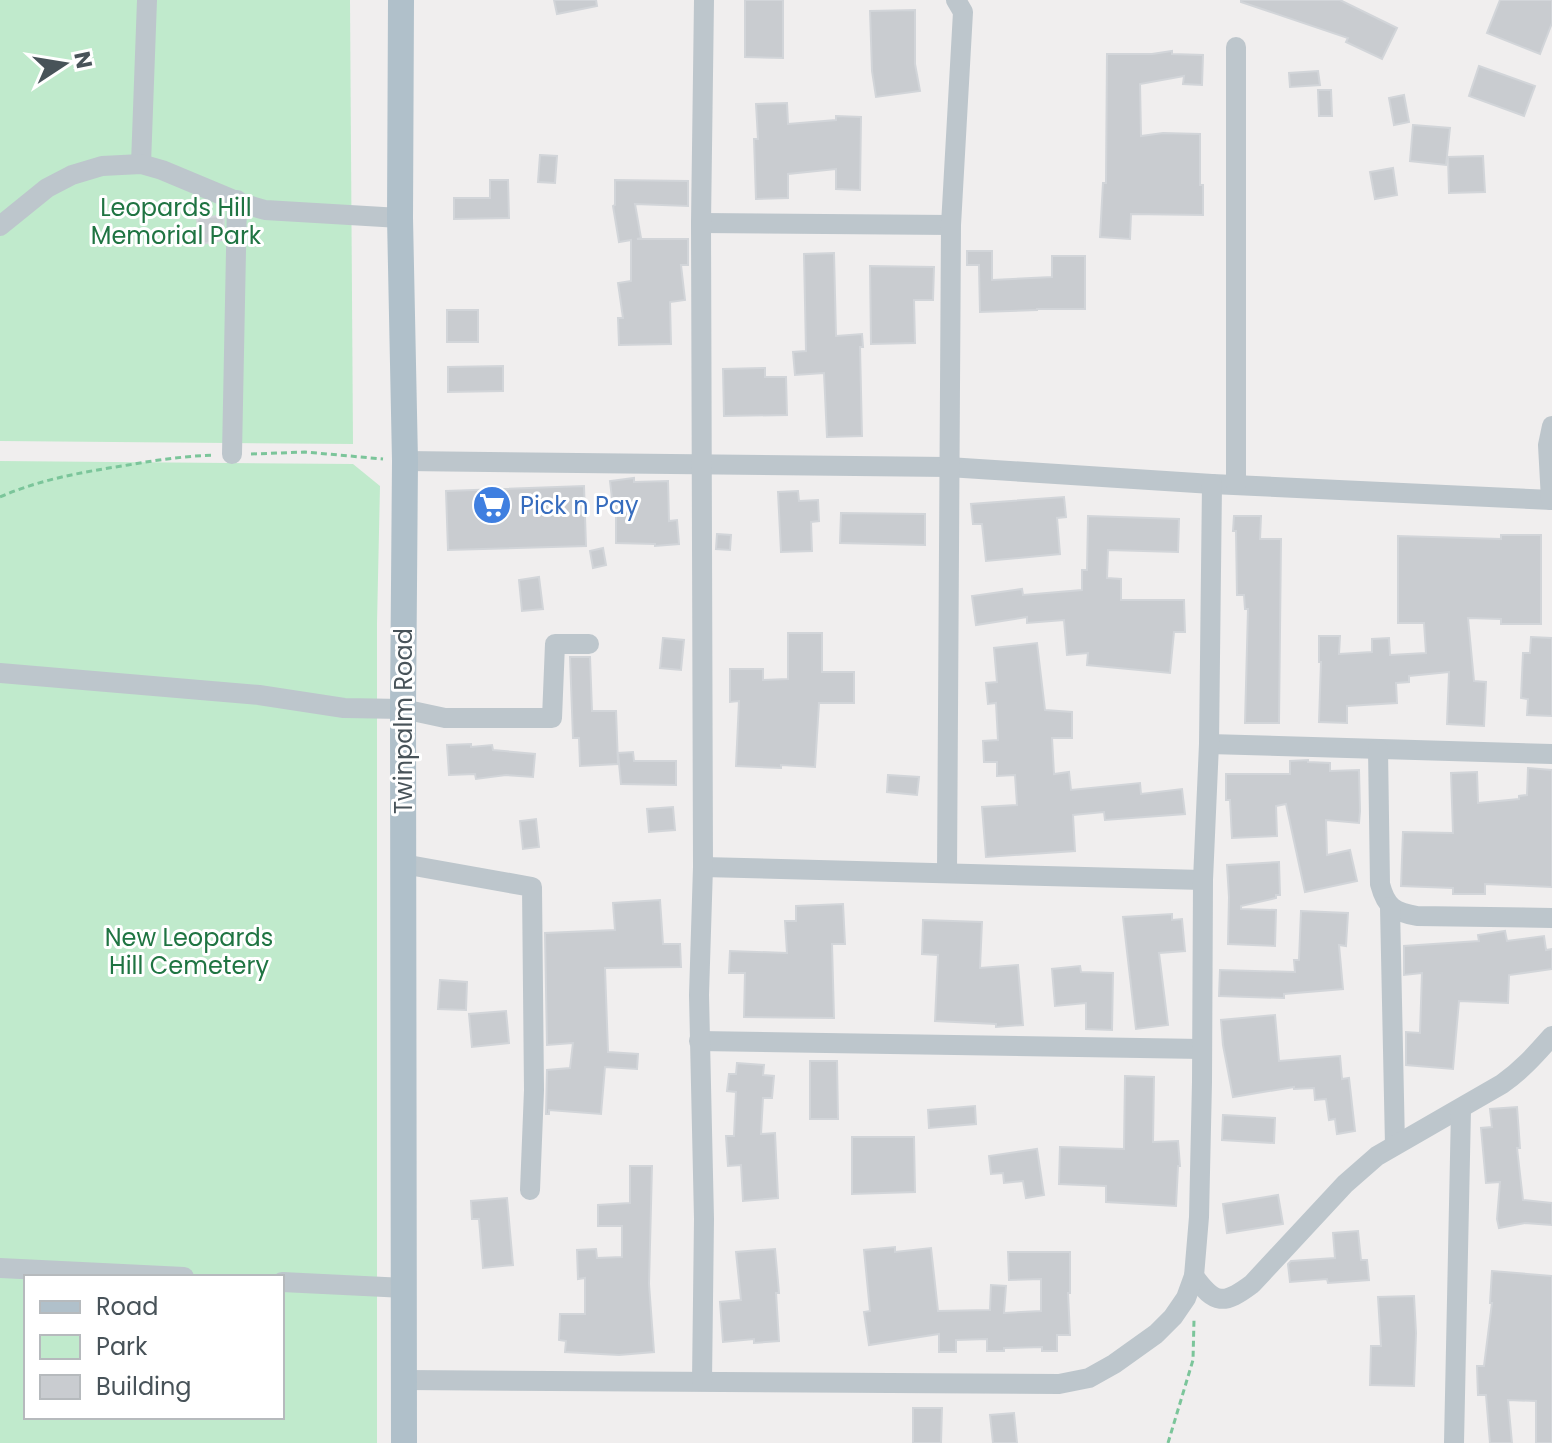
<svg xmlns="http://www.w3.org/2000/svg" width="1552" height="1443" font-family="Poppins,sans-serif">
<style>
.green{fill:#c0eacc;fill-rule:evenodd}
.building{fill:#c9ccd0;stroke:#d2d5d9;stroke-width:2}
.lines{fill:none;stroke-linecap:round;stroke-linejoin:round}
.path{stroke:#7bc59a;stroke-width:3;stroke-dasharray:6 4;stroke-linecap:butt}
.minor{stroke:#bdc6cc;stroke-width:20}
.major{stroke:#b0c0ca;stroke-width:26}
.labels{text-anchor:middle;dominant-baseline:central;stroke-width:6;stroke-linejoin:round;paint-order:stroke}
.park-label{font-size:24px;fill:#1f7442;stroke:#fff}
.shop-label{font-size:24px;fill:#366cbe;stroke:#fff;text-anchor:start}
.street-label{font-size:24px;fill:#485359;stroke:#fff}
</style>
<rect width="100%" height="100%" fill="#f0eeee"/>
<g class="green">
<path d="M0 0H350L353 444 0 441Z"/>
<path d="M0 461 353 464 380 486 377 624V1443H0ZM26 1277H282V1417H26Z"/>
</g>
<g class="building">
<path d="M554 0H596L597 6 557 14Z"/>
<path d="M745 0H783V58L745 57Z"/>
<path d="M1241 0H1340L1397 28 1382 59 1346 42 1348 38 1241 2Z"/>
<path d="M1500 0H1552V23L1540 54 1487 33Z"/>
<path d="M915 10V64L920 91 876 97 872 71 870 11Z"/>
<path d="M1172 51V54L1203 55 1202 85 1183 84 1184 76 1140 84 1141 136 1163 133 1200 134V185H1203V215L1131 214 1130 239 1100 237 1103 183H1106L1107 54H1152Z"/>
<path d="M1479 66 1535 86 1524 116 1469 96Z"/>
<path d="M1318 71 1320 85 1290 87 1289 73Z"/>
<path d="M1318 90H1331L1332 116H1319Z"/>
<path d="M1404 95 1409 122 1394 125 1389 98Z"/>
<path d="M787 103 788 124 836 120V116L861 117 860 190 836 189V169L788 174V198L756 199 754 139H758L756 104Z"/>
<path d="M1413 125 1450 128 1446 165 1410 161Z"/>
<path d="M540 155 557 156 555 183 538 182Z"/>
<path d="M1483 156 1485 192 1449 193 1448 157Z"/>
<path d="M1393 168 1397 195 1375 199 1370 172Z"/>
<path d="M490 180H508L509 218 454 219V198H490Z"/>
<path d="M615 180 688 181V206L635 204 641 238 637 239H688V265H681L685 300 670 302 671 344 619 345 618 318H623L618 283 631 281V240L619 242 613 206 615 205Z"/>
<path d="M224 215 223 240 201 244 197 219Z"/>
<path d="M967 251H992V280L1052 277V256H1085V309H1037V310L980 312 979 265H967Z"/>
<path d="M834 253 836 336 862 334 863 347H860L862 436 827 437 824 373 795 375 793 352 806 351 804 254Z"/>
<path d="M870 266 934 267 933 300H914L915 343 871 344Z"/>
<rect x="447" y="310" width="31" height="32"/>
<path d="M503 366V391L448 392V367Z"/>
<path d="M765 368V377H786L787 415 724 416 723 369Z"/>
<path d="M634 478V482L668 481 669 521 677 520 679 544 655 546V544L616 543V507H613L610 481Z"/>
<path d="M584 486 586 546 448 550 446 491Z"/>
<path d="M798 491 799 501 818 500 819 521 811 522 812 551 781 552 778 492Z"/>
<path d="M1064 497 1066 517 1057 518 1060 554 986 561 982 524H973L971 504Z"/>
<path d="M841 513 925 514V545L840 543Z"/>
<path d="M1088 516 1179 519 1178 552 1108 550 1107 578 1121 579V600H1184L1185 632H1174L1170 673 1087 665 1088 653 1067 655 1064 620 1027 623V617L976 625 972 596 1022 589 1023 595 1082 590V570H1087Z"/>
<path d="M1234 516H1261L1260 539H1281L1279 723H1245L1248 609H1245L1244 595H1237L1236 531H1233Z"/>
<path d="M717 534 731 535 730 550 716 549Z"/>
<path d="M1501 535H1541V624H1501V619L1468 618 1474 681 1486 682 1484 726 1447 724 1449 672 1409 676V682L1396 683 1397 703 1347 706V723L1319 722 1321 662H1319V636H1340L1339 654 1372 652V639L1389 638 1390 655 1426 653 1424 623H1398V536L1501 539Z"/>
<path d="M603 548 606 565 593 568 590 551Z"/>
<path d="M539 577 543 609 522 611 519 580Z"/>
<path d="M788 633H822V672H854V703H819L815 767 781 765V768L736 766 739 701 730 702V669H763V680L788 679Z"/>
<path d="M1531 637 1552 638V716L1527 715 1528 699 1521 698 1523 653H1530Z"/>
<path d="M663 638 684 640 681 670 660 668Z"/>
<path d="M1037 643 1045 710 1072 712V738H1052L1054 774 1069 772 1071 790 1140 783 1141 794 1182 789 1185 814 1105 820 1104 812 1073 815 1075 851 986 857 982 807 1017 805 1015 775 997 776V762H984L983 741 998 740 996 703 988 704 986 683 997 682 994 648Z"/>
<path d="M570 657H590L592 711H616L618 764 580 766 579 738H573Z"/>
<path d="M471 744V747L492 745 493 750 535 754 533 777 506 775 476 779 475 774 449 775 447 745Z"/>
<path d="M633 752 634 761H676V785L621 784 618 753Z"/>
<path d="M1308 760V762L1330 763V771L1359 770 1360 811 1359 823 1326 820 1327 855 1350 850 1357 881 1305 892 1286 804 1276 806 1277 836 1232 838 1230 800H1226V774H1290V761Z"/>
<path d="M1528 768 1552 770V887L1485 884V894H1453V888L1401 886 1403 832 1453 833 1451 773 1477 772 1478 803 1519 799V796L1527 795Z"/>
<path d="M888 775 919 777 917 795 887 792Z"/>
<path d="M673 807 675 830 649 832 647 809Z"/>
<path d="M536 819 539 847 523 849 520 821Z"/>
<path d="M1279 862 1280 895H1276V898L1241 906V909L1276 910 1275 946 1228 944 1229 897 1227 865Z"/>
<path d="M660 900 663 944H680L681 967 605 968 608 1052 638 1054 637 1069 605 1067 601 1114 549 1110V1114H546L547 1070 570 1068 573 1043 547 1045 545 933 615 930 613 903Z"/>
<path d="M843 904 845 944H832L834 1018 744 1017 745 973H729L730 951 787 953 785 921H796V906Z"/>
<path d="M1301 911 1348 913 1346 946 1339 945 1343 989 1284 994V998L1219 996 1220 970 1295 972 1294 960H1299Z"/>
<path d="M1172 914V920L1182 919 1185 951 1159 953 1168 1025 1136 1029 1123 917Z"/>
<path d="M923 920 982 922 980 968 1018 965 1023 1025 996 1027V1024L935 1021 938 955 922 954Z"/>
<path d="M1505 931 1507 941 1544 936 1546 950 1552 949V969L1509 975 1508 1003 1459 1001 1453 1069 1406 1065V1032L1420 1033 1422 973 1404 975V946L1479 941 1478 935Z"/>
<path d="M1080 966 1081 972 1113 973 1112 1030 1086 1029V1003L1055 1006 1052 969Z"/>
<path d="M440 980 467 982 466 1010 438 1009Z"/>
<path d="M506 1011 509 1043 472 1047 469 1014Z"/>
<path d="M1275 1015 1279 1061 1340 1056 1342 1079 1349 1078 1355 1131 1337 1134 1335 1119 1329 1120 1326 1099 1315 1100 1314 1088 1294 1089V1087L1233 1097 1223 1045 1221 1020Z"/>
<path d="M810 1061H837L838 1119H810Z"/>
<path d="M737 1063 764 1065 763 1075 774 1076 772 1098H763L761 1134 775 1133 778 1198 743 1201 741 1165 728 1166 726 1136H734L736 1092 727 1091 729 1074H736Z"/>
<path d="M1125 1076 1154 1077 1153 1142 1178 1141 1180 1166H1178L1176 1206 1106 1202V1186L1059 1184 1060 1147 1124 1149Z"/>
<path d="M975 1106 976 1124 929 1128 928 1110Z"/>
<path d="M1517 1107 1520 1148H1517L1523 1200 1552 1203V1225L1525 1223 1499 1228 1497 1219 1500 1182 1486 1183 1481 1128 1492 1127 1490 1109Z"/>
<path d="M1223 1115 1275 1118 1274 1143 1222 1140Z"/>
<path d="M852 1137H914L915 1192 852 1194Z"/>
<path d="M1037 1149 1044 1195 1026 1198 1023 1181 1004 1183 1003 1173 991 1174 989 1156Z"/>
<path d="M630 1166H652L649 1284 654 1352 619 1355 565 1352 566 1341 559 1340 560 1314H585V1278L578 1279 577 1250 596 1249 597 1258 622 1257V1226H598V1205L630 1203Z"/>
<path d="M1278 1195 1283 1224 1227 1233 1223 1204Z"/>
<path d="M507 1198 513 1265 483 1268 479 1219H472L471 1201Z"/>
<path d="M1358 1231 1361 1260H1367L1369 1280 1328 1283 1327 1279 1290 1282 1288 1264 1291 1261 1335 1258 1333 1233Z"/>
<path d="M895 1247V1252L931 1248 938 1311 990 1310 991 1285 1006 1286 1004 1313 1041 1311V1279L1009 1280 1008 1252H1070V1293H1068L1070 1335H1057V1351H1042V1347L1004 1348V1351H987V1339L956 1340V1352H939V1334L869 1345 864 1312 870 1311 864 1250Z"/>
<path d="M775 1249 779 1293H776L779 1341 754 1343V1339L723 1342 720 1302 741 1300 736 1252Z"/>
<path d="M1492 1271 1552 1276V1443H1536V1401L1508 1400 1512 1443H1490L1486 1395H1478L1477 1366H1484L1492 1303H1490Z"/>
<path d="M1414 1296 1416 1333 1414 1386 1370 1385 1371 1346H1381L1378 1297Z"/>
<path d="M913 1408H942L941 1443H913Z"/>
<path d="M1014 1413 1017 1443H993L990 1415Z"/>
</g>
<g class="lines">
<g class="path">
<path d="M251 454 305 452 383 459"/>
<path d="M0 497C41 479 83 472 128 465 157 460 185 456 215 455"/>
<path d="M1168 1443 1193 1360 1194 1320"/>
</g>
<g class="minor">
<path d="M141 164 147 0"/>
<path d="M701 223 951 225"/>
<path d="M0 226 47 188 72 175 102 166 141 164 162 170 241 203 265 210 400 218"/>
<path d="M232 454 237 200"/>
<path d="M405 461 948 467 1212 484 1552 500"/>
<path d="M1236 484V47"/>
<path d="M1551 500 1548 445 1552 426"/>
<path d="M0 673 259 695 344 708 403 709 445 718H552L555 644H589"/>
<path d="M1209 744 1552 754"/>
<path d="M1378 749 1380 884C1386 907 1394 912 1417 916L1552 918"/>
<path d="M403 864 532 887 534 1090 530 1190"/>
<path d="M703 867 1203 880"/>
<path d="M947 873 951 225 963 12 956 0"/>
<path d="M1390 907 1395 1145"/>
<path d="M699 1041 1202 1049"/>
<path d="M0 1268 184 1277"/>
<path d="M1194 1276C1215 1305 1224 1305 1252 1284L1345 1184 1377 1156 1502 1084C1522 1070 1536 1054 1552 1036"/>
<path d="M282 1282 405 1288"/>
<path d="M405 1380 1059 1384 1089 1378 1114 1364 1156 1334 1173 1317 1186 1298 1194 1276 1199 1217 1202 1082 1203 880 1209 744 1212 484"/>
<path d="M702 1381 704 1219 699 995 703 867 701 223 704 0"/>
<path d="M1454 1443 1461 1109"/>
</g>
<path class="major" d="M401 0 400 218 405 461 403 709 404 1443"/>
</g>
<defs>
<symbol id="supermarket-disc" viewBox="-11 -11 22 22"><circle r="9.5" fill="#3f7fe0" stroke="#fff"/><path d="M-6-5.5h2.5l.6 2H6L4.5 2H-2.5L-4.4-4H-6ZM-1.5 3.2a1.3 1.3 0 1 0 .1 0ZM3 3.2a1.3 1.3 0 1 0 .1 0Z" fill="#fff"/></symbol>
</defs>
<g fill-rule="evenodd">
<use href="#supermarket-disc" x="470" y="483" width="44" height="44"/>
</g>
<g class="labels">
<g class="park-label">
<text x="176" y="207">Leopards Hill<tspan x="176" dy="28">Memorial Park</tspan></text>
<text x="189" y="937">New Leopards<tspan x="189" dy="28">Hill Cemetery</tspan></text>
</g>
<g class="shop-label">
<text x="520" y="505">Pick n Pay</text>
</g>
<g class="street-label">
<text transform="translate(403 721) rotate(-90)">Twinpalm Road</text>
</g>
</g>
<rect x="24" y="1275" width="260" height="144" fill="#ffffff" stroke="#b6babd" stroke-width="2"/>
<rect x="40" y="1301" width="40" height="12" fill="#b0c0ca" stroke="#b6babd" stroke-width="2"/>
<text x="96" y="1315" font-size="24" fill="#485359">Road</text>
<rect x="40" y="1335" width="40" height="24" fill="#c0eacc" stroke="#b6babd" stroke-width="2"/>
<text x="96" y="1355" font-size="24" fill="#485359">Park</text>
<rect x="40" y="1375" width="40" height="24" fill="#c9ccd0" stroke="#b6babd" stroke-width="2"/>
<text x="96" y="1395" font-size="24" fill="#485359">Building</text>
<g transform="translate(64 64) rotate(78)" stroke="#ffffff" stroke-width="6" paint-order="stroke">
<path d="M0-6L14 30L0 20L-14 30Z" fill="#485359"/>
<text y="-12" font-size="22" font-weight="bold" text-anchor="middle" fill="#485359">N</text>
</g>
</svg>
